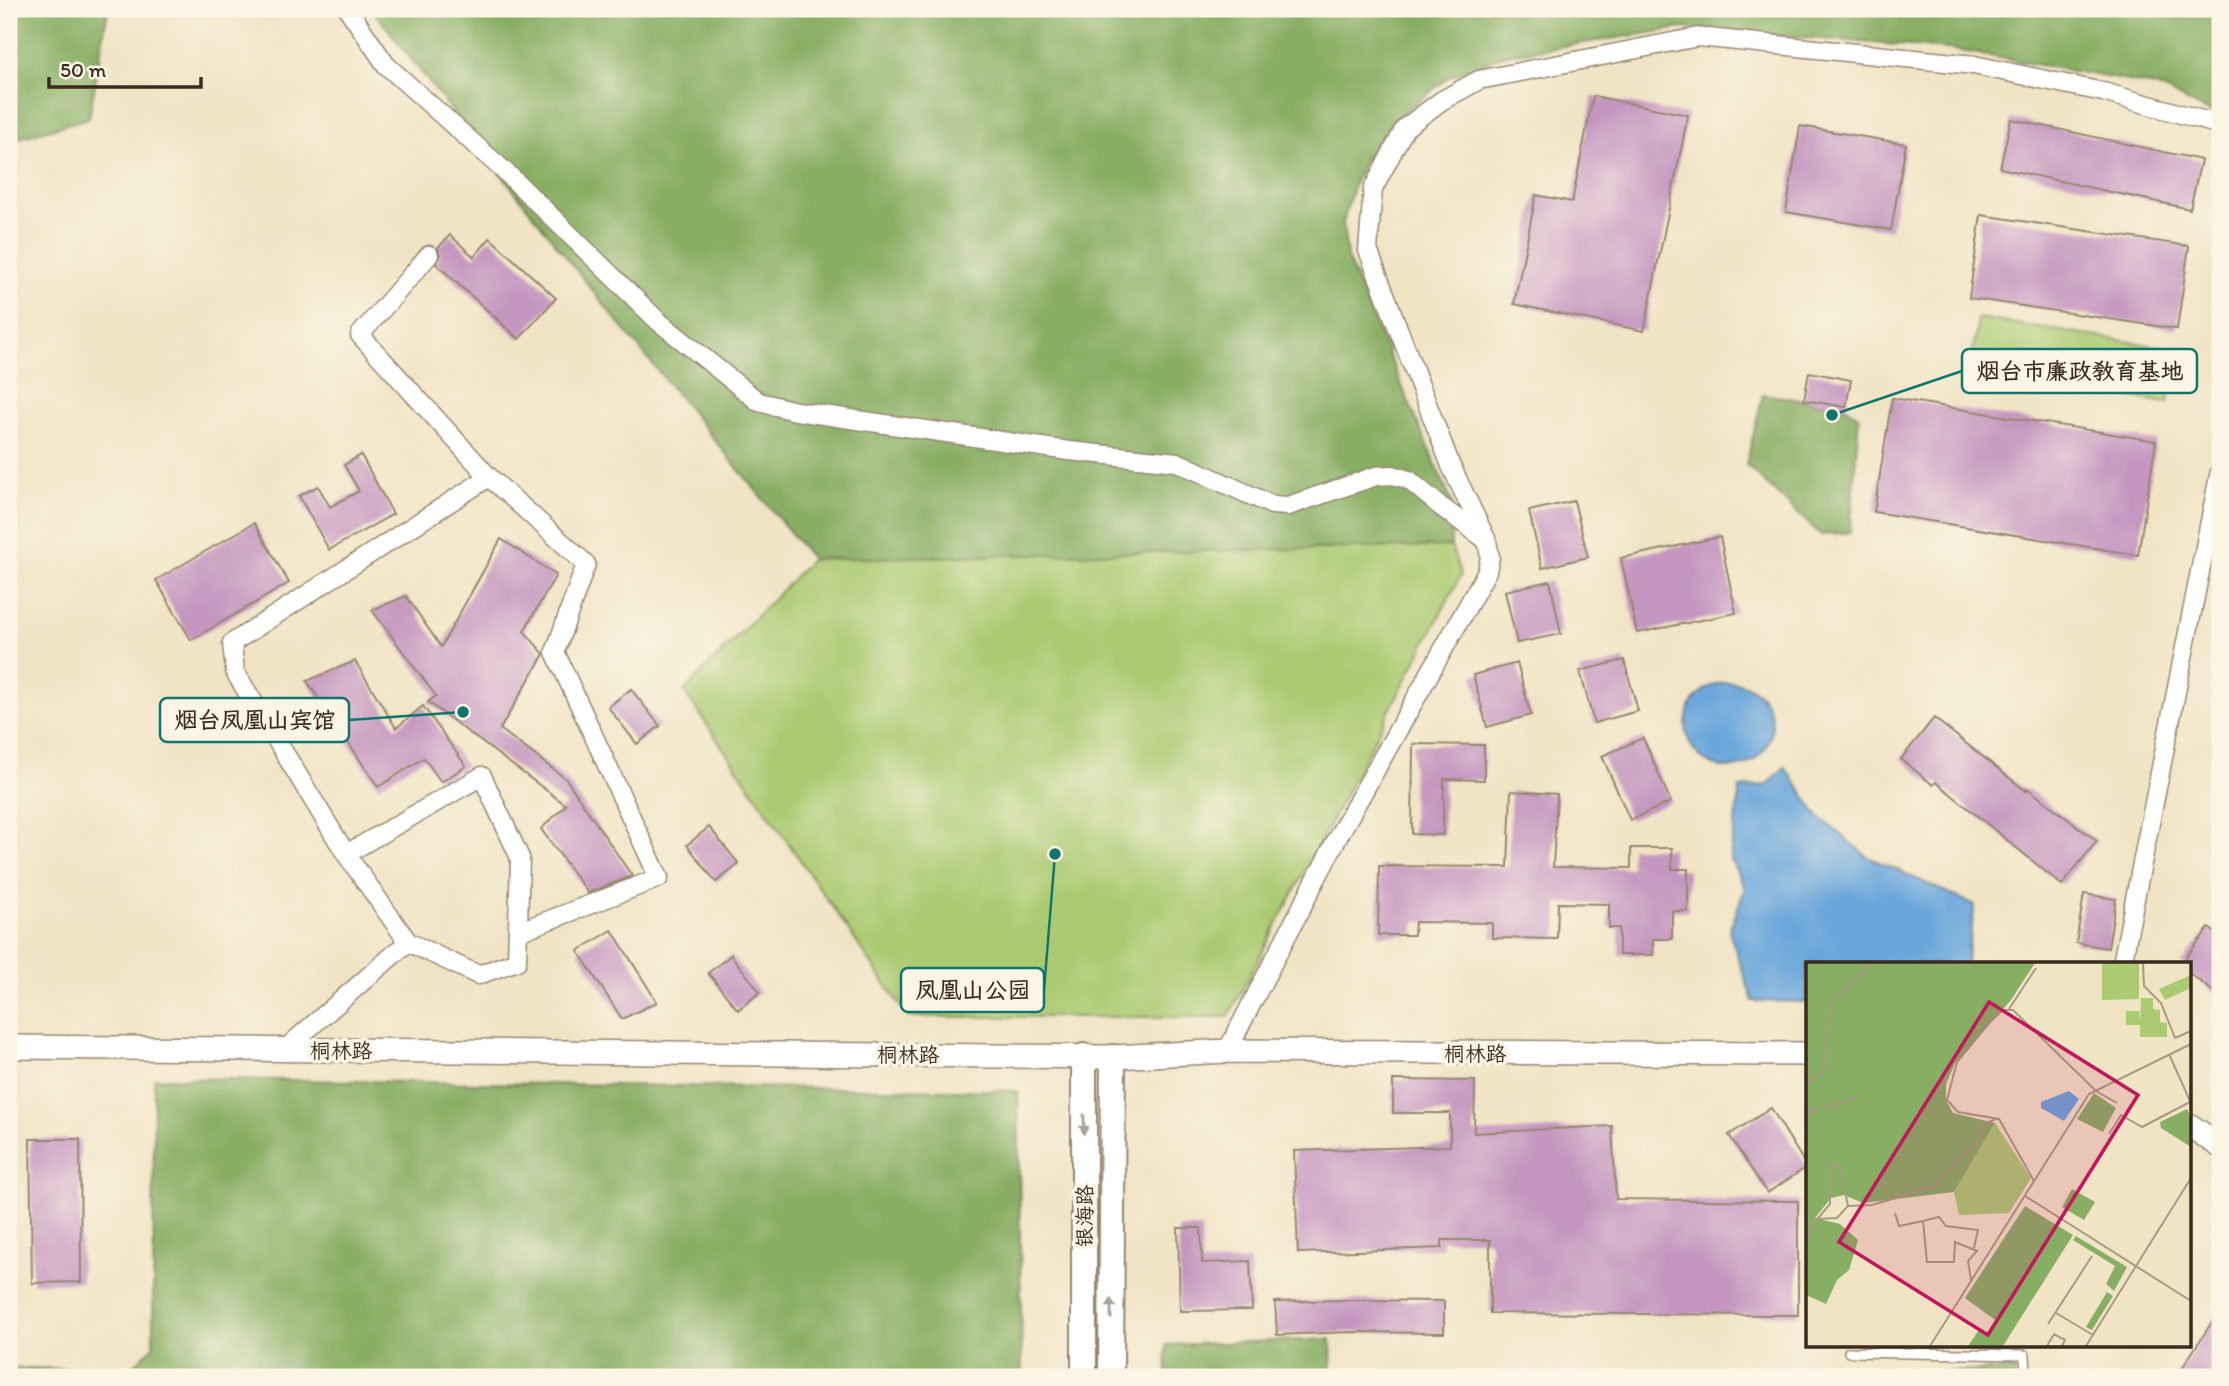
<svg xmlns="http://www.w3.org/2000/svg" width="2229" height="1386" font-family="Itim,'LXGW WenKai TC',sans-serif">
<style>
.green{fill:#abca72;stroke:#737a48;stroke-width:2}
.forest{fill:#88ae64;stroke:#626c41;stroke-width:2}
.water{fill:#69a6db;stroke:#52687c;stroke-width:2}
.building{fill:#c597c0}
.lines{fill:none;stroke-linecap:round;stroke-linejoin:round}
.service-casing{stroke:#968772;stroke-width:12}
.minor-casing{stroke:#968772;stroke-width:21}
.tertiary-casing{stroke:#968772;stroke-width:26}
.secondary-casing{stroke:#968772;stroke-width:28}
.service{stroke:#fff;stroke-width:9}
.minor{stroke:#fff;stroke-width:18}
.tertiary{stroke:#fff;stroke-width:23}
.secondary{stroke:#fff;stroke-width:24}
.oneway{fill:#a79f9a}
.labels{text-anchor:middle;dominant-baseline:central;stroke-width:7;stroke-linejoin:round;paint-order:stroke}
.street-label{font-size:21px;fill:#3b2a1e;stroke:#fcf5e5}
.inset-road{fill:none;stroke:#a89a82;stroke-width:2}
.view{fill:#c2185b;fill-opacity:0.15;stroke:#c2185b;stroke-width:3.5}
.inset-edge{fill:none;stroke:#3b2a1e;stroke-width:3.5}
.leader{fill:none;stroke:#0f766e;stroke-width:2.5}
.callout-dot{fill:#0f766e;stroke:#fcf5e5;stroke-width:2.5}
.callout{fill:#fcf5e5;stroke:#0f766e;stroke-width:2.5}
.callout-label{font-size:23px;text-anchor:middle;font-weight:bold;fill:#3b2a1e}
</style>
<rect width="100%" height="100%" fill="#fcf5e5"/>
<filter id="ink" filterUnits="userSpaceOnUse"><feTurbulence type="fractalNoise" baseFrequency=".0143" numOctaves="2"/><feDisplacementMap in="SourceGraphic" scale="14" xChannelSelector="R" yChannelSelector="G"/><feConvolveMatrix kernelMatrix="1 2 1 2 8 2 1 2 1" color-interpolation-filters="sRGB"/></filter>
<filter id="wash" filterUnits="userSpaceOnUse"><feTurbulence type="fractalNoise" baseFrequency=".00686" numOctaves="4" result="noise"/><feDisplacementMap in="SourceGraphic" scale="28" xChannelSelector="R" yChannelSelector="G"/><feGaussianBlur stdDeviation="1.57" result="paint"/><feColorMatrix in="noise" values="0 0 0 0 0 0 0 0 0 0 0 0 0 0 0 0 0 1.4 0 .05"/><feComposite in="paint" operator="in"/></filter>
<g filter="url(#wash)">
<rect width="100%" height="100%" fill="#f0e4c5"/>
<g class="green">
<path d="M1978 318 2176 349 2168 403 1970 372Z"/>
<path d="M1451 546 1461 575 1228 1017H908L684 691 812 559Z"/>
</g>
<g class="forest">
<path d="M9 9H108L89 118 9 141Z"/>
<path d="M372 9H2220V117L2156 86 1950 49 1682 28 1503 55 1449 77 1393 121 1367 154 1353 187 1343 223 1347 258 1452 503 1451 546 812 559 595 294Z"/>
<path d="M1763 394 1846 407 1859 417 1850 532 1821 535 1746 465Z"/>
<path d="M154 1078 1018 1091 1022 1377H9V1368L130 1369 153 1347Z"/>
<path d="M1331 1339 1332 1377H1167L1166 1345Z"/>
<path d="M2015 1370V1377H1940V1372Z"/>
</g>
<g class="water">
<circle cx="1729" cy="725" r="43"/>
<path d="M1785 767 1819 817 1868 857 1975 905 1966 964H1807V1002L1753 1001 1729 931 1745 888 1730 858 1740 788 1767 785Z"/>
</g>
<g id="blocks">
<g class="building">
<path d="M1593 96 1688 115 1644 331 1514 304 1536 195 1572 202Z"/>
<path d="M2011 119 2201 160 2190 209 2000 168Z"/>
<path d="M1800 126 1906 144 1891 230 1786 212Z"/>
<path d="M1981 215 2189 246 2177 329 1969 298Z"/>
<path d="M450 235 474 257 490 238 556 298 519 339 436 264 440 256 438 248Z"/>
<path d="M1809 372 1851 380 1846 407 1804 400Z"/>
<path d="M1892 398 2156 441 2138 555 1874 512Z"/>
<path d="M361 455 393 514 329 550 299 496 318 486 330 507 359 491 344 465Z"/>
<path d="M1574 501 1588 557 1542 568 1529 511Z"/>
<path d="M254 523 289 583 191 640 156 580Z"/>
<path d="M1720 537 1736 613 1637 633 1621 558Z"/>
<path d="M501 539 556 575 524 631 544 654 500 729 566 779 632 876 588 893 541 829 566 805 428 702 436 696 372 610 406 596 441 647Z"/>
<path d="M1550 581 1561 634 1517 643 1505 591Z"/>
<path d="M1624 660 1638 711 1594 723 1580 671Z"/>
<path d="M355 661 396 728 423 706 466 766 441 782 424 758 378 787 307 681Z"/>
<path d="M1517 663 1531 715 1487 727 1473 675Z"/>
<path d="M631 689 660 726 637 744 608 707Z"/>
<path d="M1934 718 2026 791 2027 788 2097 841 2062 885 1936 782 1933 785 1901 759Z"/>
<path d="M1643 738 1671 802 1630 820 1602 756Z"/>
<path d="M1413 744 1484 745V780L1444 779 1443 835 1412 834Z"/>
<path d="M1511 791 1557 794 1553 867 1631 868V848H1672V869H1688V911H1672V939H1653V955H1619V928H1609V904L1558 903 1557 939 1492 938V923L1415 922 1414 935H1378L1379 866 1508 867Z"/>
<path d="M709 827 739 864 716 882 687 845Z"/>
<path d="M2084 894 2116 899 2108 948 2076 943Z"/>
<path d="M2209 928 2220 937V997L2189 973V964H2181Z"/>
<path d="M612 930 657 1002 622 1019 578 951Z"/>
<path d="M731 955 760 992 738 1010 708 973Z"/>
<path d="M1393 1080 1475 1081 1474 1133 1612 1126 1616 1199 1798 1201V1315L1490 1313V1240H1442V1248L1298 1253 1294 1151 1450 1146V1113H1393Z"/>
<path d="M1771 1108 1807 1167 1767 1193 1729 1135Z"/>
<path d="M30 1139H80L81 1282 32 1283Z"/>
<path d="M1178 1228H1201L1202 1263 1250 1261 1252 1310 1180 1311Z"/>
<path d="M1344 1300 1444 1301V1333L1351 1332 1277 1335 1275 1302Z"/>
<path d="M2220 1310V1377H2176Z"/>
</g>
</g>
</g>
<g filter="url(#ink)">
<use href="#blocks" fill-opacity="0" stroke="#968772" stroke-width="2"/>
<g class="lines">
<defs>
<path id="service" d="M1849 1352 2025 1355 2026 1377"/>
<g id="minor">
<path d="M348 9 386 65 510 176 658 321 759 402 796 411 1069 451 1177 462 1272 505 1288 506 1376 476 1393 475 1409 480 1440 506 1485 539"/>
<path d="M489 477 586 564 555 652 659 878 518 932"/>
<path d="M346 854 408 942"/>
<path d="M2122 964 2220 471"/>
<path d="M284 1050 408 942 478 975 517 961 520 858 482 776 346 854 235 672 232 643 489 477 360 335 429 255"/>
<path d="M1227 1051 1340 833 1475 593 1487 571 1490 557 1487 541 1451 466 1368 250 1373 189 1405 128 1441 101 1479 80 1698 37 1974 65 2103 92 2220 125"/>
</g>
<g id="tertiary">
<path d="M9 1047 1113 1057 1227 1051 1807 1054"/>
<path d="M2189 1125 2220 1146"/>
</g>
<g id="secondary">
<path d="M1084 1377V1056"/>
<path d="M1111 1377 1113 1057"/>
</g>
</defs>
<use href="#service" class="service-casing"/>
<use href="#minor" class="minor-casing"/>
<use href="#tertiary" class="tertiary-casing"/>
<use href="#secondary" class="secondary-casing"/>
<use href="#service" class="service"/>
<use href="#minor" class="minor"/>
<use href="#tertiary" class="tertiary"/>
<use href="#secondary" class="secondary"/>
</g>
<defs><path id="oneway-solid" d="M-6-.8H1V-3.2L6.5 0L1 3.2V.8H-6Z" transform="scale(1.75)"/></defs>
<g class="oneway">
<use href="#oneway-solid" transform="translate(1084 1124) rotate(90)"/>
<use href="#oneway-solid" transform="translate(1111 1309) rotate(-90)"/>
</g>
</g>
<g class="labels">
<g class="street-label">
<text x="341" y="1050">桐林路</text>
<text x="1475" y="1053">桐林路</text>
<text x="908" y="1054">桐林路</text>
<text transform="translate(1084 1216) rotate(-90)">银海路</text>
</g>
</g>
<g transform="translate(1806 962)">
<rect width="385" height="385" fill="#f0e4c5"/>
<path d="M296 1H333V37L296 38ZM385 13V26L359 38 353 27ZM335 36H347V47L354 48V60L361 61V75H334V63H320V49H333L334 58ZM189 161 225 216 203 251 153 253 148 230Z" fill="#abca72"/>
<path d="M0 1H229L205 38 149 101 140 122V138L147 151 189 161 148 230 57 241 38 233 25 236 9 256 34 262 52 278 43 308 31 318 20 342 0 333ZM288 131 310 146 297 170 271 157ZM381 147 385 156V185L355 166 354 160ZM266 227 289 240 278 258 256 245ZM219 244 267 273 197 384H162L173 368 180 372 189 358 159 336ZM270 274 321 305 308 329 300 322 309 304 267 278ZM301 330 307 334 286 368 280 365Z" fill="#88ae64"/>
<path d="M263 129 273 137 258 159 235 146V140Z" fill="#69a6db"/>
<path class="inset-road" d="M337 1 338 24 355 41 369 76 385 69M203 47 230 6M363 92 384 139M0 121 17 112 25 42 67 1M0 152 53 135M303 172 315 153 336 165 384 140M228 219 193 157 152 150 141 138 151 100 184 60 197 48H207L290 129 311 141M219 234 385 339M42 244 66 243 127 225 173 177 178 162 190 157M89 251 93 264 117 259 121 300H148L149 280 171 289 162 299 165 318M117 259 133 255 140 264 172 268 168 286M0 277 10 259 11 257 14 254 24 242V204H34L42 244 31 256 11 257M250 351 287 373M242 362 286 294M124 384 283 132 385 82M241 384 248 372 259 378 256 384M280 384 385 216"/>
<path class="view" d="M183 40 332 133 182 373 33 280Z"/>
<rect width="385" height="385" class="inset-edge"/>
</g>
<path class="leader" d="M1832 415L1962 371M463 712L349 720M1055 854L1044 990"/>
<g class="callout-dot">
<circle cx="1832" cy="415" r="7"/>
<circle cx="463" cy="712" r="7"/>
<circle cx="1055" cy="854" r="7"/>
</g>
<g class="callout">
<rect x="1962" y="349" width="235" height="44" rx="7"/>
<rect x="160" y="698" width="189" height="44" rx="7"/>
<rect x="901" y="968" width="143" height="44" rx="7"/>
</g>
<g class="callout-label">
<text x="2080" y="379">烟台市廉政教育基地</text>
<text x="255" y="728">烟台凤凰山宾馆</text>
<text x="973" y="998">凤凰山公园</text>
</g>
<rect width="2229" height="1386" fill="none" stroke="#fcf5e5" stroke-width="35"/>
<path d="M49 77v10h152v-10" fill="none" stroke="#3b2a1e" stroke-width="3.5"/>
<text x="60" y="77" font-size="21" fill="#3b2a1e" stroke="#fcf5e5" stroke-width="5" paint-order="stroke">50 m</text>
</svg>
